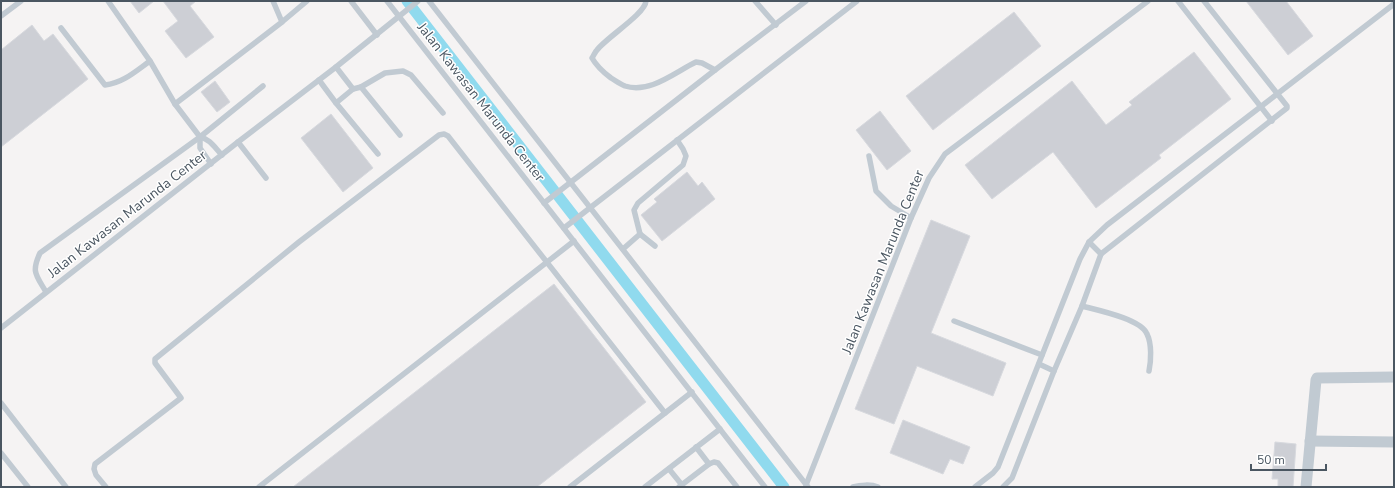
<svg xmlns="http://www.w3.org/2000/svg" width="1395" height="488" font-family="'Nunito Sans',sans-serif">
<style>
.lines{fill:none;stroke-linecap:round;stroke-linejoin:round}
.canal{stroke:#90daee;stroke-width:11}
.building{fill:#cdcfd5;stroke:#d7d9de}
.lane{stroke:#c1cad2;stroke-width:5.5}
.street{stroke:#c1cad2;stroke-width:11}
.labels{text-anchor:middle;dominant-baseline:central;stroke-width:3;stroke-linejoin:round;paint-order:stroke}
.street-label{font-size:14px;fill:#4a5661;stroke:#fff}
</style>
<rect width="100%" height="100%" fill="#f5f3f3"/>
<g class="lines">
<path class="canal" d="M407 1 784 487"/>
</g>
<g class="building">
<path d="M130 1H154L139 13Z"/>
<path d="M163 1H196L190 6 214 37 186 58 165 31 178 21Z"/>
<path d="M1246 1H1286L1313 36 1288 55Z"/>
<path d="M1014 12 1041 46 933 130 906 96Z"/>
<path d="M32 25 44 41 53 34 88 79 1 147V50Z"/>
<path d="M1194 52 1231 99 1159 155 1161 158 1096 208 1053 152 992 199 965 165 1072 81 1106 125 1132 105 1129 102Z"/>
<path d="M215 81 230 102 217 112 201 92Z"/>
<path d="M880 111 911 151 887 170 856 130Z"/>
<path d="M331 114 373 168 343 192 301 138Z"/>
<path d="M687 172 698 186 702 182 715 199 662 241 641 215 657 202 654 199Z"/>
<path d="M931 220 970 236 931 333 1006 363 993 396 917 366 894 424 855 409Z"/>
<path d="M554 284 646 402 537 487H293Z"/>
<path d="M903 420 970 447 963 464 950 459 943 474 890 453Z"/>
<path d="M1275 442 1296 444 1293 487H1278V479H1272Z"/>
</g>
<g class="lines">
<g class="lane">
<path d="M108 1 150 61 175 104 200 137C210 139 215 148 222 155"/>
<path d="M351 1 377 35"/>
<path d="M387 1 765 487"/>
<path d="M429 1 808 487"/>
<path d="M646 1C645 14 607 37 597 50 595 52 594 55 592 58 597 67 603 72 611 78 616 81 620 84 625 86 650 94 675 72 696 62L702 63 715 70"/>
<path d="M755 1 776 25"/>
<path d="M1178 1 1272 121"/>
<path d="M1 16 21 1"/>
<path d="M282 22 307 1"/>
<path d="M61 28 105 85C123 83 136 71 150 61"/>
<path d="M336 67 353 89"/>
<path d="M319 80 336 103 378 154"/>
<path d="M361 87 385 73 403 71 411 75 443 113"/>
<path d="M336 103 353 89 361 87 400 135"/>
<path d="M175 104 282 22 273 1"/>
<path d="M200 137V148L211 164"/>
<path d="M238 142 266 178"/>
<path d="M869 156 876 191 891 206 911 218"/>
<path d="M544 203 715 70 806 1"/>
<path d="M564 228 857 1"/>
<path d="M640 234 655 246"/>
<path d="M1089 242 1101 254"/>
<path d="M623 249 640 234 634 210 638 203 683 165 686 156 683 149 677 140"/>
<path d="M46 292C36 275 31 272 40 253L200 137 263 86"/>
<path d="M1082 306C1097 310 1141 319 1147 334 1152 344 1151 361 1149 371"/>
<path d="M954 321 1042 355"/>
<path d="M1 328 238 142 336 67 418 1"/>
<path d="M1039 364 1054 371"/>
<path d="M1 403 66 487"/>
<path d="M1 453 28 487"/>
<path d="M709 464 714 462 718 463 737 487"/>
<path d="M669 469 682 485"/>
<path d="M806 485 911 218 929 178 945 154 1148 1"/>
<path d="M106 487 96 475 94 469 95 464 181 398 155 363V359L299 242 439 135 444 134 448 136 665 413"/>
<path d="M259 487 574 241"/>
<path d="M570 487 692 392"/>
<path d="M645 487 720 429"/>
<path d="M679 487 709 464 696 447"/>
<path d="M853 487C860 485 871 484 878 487"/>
<path d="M975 487 993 473 998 467 1080 259 1089 242 1107 225 1394 4"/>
<path d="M1003 487 1012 478 1054 371 1082 306 1101 254 1287 108V106L1204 1"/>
</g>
<g class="street">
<path d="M1310 441 1394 442"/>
<path d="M1306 487 1316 380 1317 378 1394 377"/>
</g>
</g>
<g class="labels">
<g class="street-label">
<text transform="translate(481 102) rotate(52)">Jalan Kawasan Marunda Center</text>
<text transform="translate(127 214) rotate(-38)">Jalan Kawasan Marunda Center</text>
<text transform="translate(883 262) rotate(-68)">Jalan Kawasan Marunda Center</text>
</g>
</g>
<rect width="1395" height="488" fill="none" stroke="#4a5661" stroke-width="4"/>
<path d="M1251 464v6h75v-6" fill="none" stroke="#4a5661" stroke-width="2"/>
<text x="1257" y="464" font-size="12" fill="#4a5661" stroke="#ffffff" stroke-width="3" paint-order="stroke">50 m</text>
</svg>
